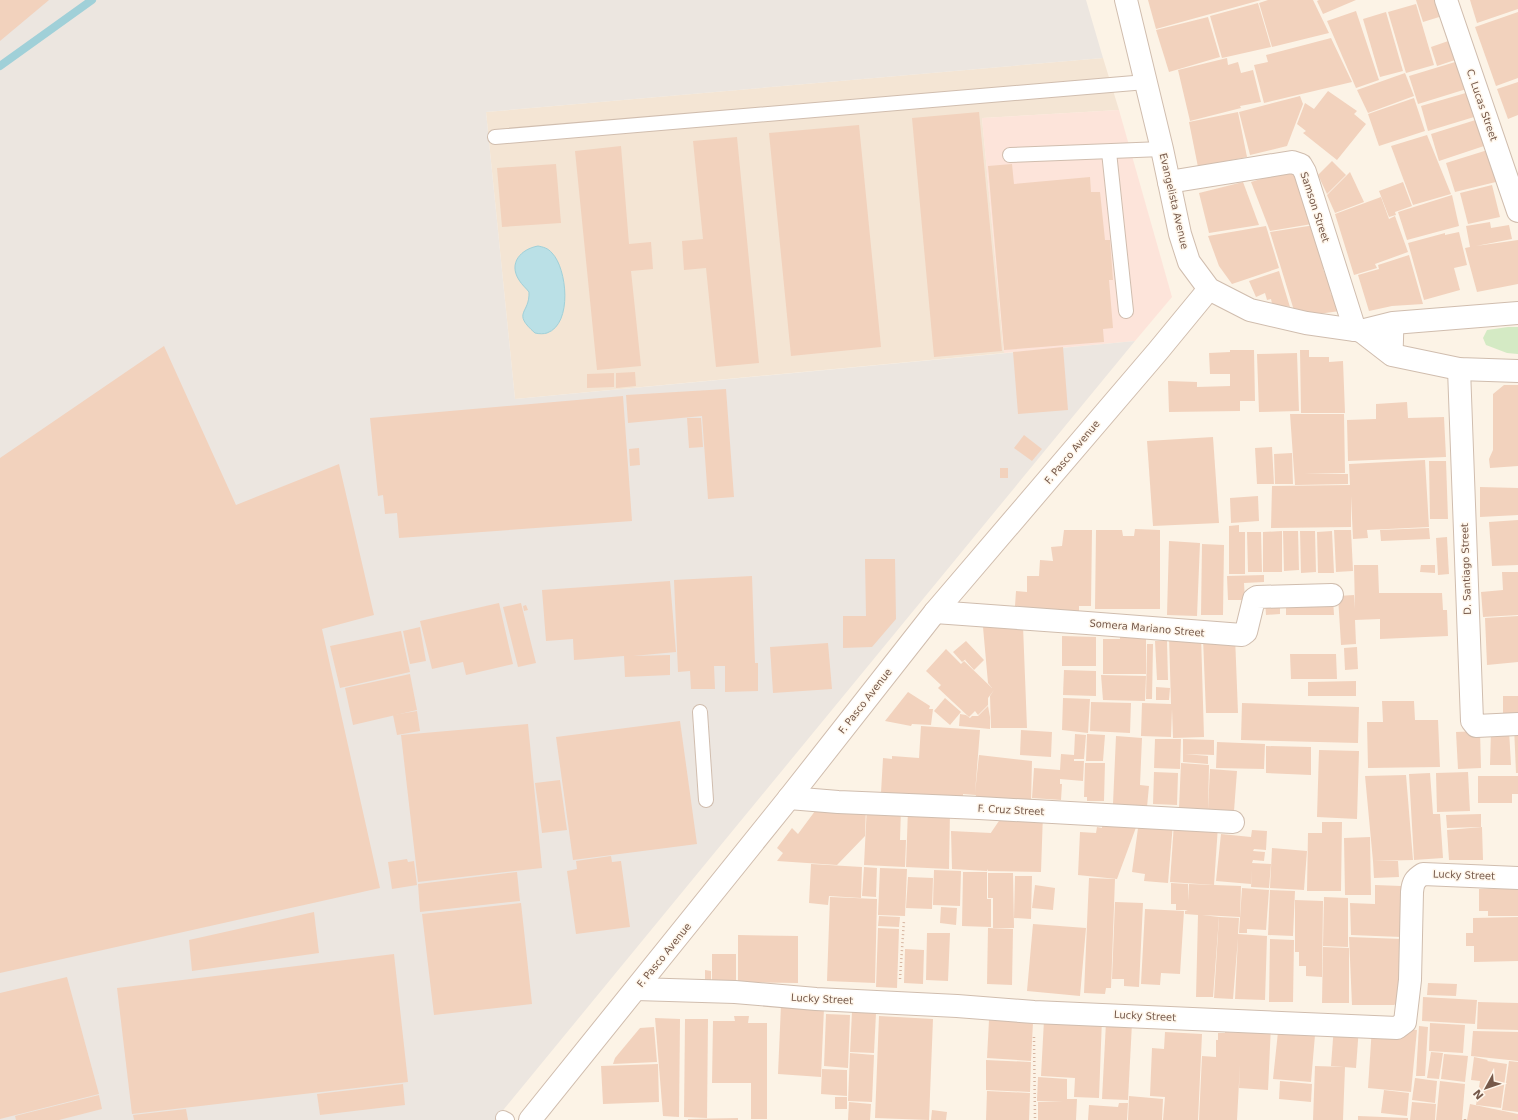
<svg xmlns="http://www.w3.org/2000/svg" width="1518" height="1120" font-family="'DejaVu Sans',sans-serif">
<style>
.residential{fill:#f4e5d4}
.commercial{fill:#fde4da}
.industrial{fill:#ece6e0}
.green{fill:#d4eac4}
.water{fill:#bae0e6;stroke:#a0d0d8}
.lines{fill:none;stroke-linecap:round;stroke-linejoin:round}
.stream{stroke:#a0d0d8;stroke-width:8}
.building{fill:#f2d2bd}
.service-casing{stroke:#d0bdae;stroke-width:16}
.pedestrian-casing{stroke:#d0bdae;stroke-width:23}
.minor-casing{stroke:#d0bdae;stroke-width:24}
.tertiary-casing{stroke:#d0bdae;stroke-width:24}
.path{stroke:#d7b5a0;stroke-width:2.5;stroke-dasharray:1 3;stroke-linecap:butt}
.service{stroke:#fff;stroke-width:14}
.pedestrian{stroke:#fff;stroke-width:21}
.minor{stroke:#fff;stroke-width:22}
.tertiary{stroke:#fff;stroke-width:22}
.labels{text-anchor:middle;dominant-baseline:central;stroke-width:3;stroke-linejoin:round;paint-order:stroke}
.street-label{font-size:10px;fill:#76594a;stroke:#fff7ec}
</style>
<rect width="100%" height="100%" fill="#fcf3e6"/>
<path class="residential" d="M1103 58 1119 110 982 118 1004 353 515 399 486 112Z"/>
<path class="commercial" d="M1119 110 1172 297 1135 341 1004 353 982 118Z"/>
<path class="industrial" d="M0 0H1086L1103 58 486 112 515 399 1135 341 495 1120H0Z"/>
<path class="green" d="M1508 327H1518V354L1507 353 1486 345 1483 338 1487 330Z"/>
<path class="water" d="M538 246C543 247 548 248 552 253 567 268 573 324 547 333 544 334 539 334 535 333 511 312 530 314 529 292 526 288 522 285 519 280 508 263 521 249 538 246Z"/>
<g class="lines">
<path class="stream" d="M0 66 92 0"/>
</g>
<g class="building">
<path d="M0 0H49L0 41Z"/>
<path d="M1148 0H1261L1156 29Z"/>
<path d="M1268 0H1313L1329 33 1272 47 1259 3Z"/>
<path d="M1319 0H1356L1323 14 1317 1Z"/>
<path d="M1416 0H1445L1449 14 1423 22Z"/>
<path d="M1470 0H1518V9L1477 23Z"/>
<path d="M1258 3 1271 47 1222 58 1210 16Z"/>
<path d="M1416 4 1434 65 1406 73 1388 12Z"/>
<path d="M1356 11 1379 80 1356 88 1327 21Z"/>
<path d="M1386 12 1403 71 1380 77 1363 19Z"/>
<path d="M1518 12V78L1496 86 1475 27Z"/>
<path d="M1208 17 1220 57 1169 72 1156 30Z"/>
<path d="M1331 38 1352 82 1264 103 1254 65 1268 62 1266 55Z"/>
<path d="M1457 38 1464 57 1437 66 1431 47Z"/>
<path d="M1227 58 1228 65 1238 62 1241 73 1253 70 1261 102 1240 106 1241 108 1190 121 1178 70Z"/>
<path d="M1465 59 1473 87 1418 104 1409 76Z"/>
<path d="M1405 73 1414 96 1368 113 1357 90Z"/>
<path d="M1518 82V115L1508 119 1497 89Z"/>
<path d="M1476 90 1484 114 1428 131 1421 106Z"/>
<path d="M1328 91 1357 111 1354 114 1366 124 1337 160 1303 133 1306 131 1297 124 1305 103 1314 109Z"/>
<path d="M1300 96 1303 104 1287 146 1250 155 1239 112Z"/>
<path d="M1414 98 1425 131 1379 146 1368 114Z"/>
<path d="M979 112 1002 351 934 357 912 118Z"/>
<path d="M1238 112 1247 157 1198 167 1189 122Z"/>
<path d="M1485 117 1493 143 1439 161 1431 134Z"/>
<path d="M859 125 881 347 791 356 769 133Z"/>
<path d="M1427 135 1451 194 1413 205 1391 146Z"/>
<path d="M737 137 759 363 716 367 706 268 684 270 682 241 703 239 693 141Z"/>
<path d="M621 146 629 244 651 242 653 269 631 271 641 366 597 370 575 151Z"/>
<path d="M1494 148 1504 180 1455 192 1446 163Z"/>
<path d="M1332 161 1346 175 1327 194 1318 175Z"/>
<path d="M556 164 561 223 502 227 497 168Z"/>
<path d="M1012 164 1014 184 1090 177 1091 192H1100L1105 240H1110L1113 280H1109L1113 328 1103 329 1104 342 1004 350 988 166Z"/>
<path d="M1299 167 1318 223 1270 231 1251 182Z"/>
<path d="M1350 172 1364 202 1335 213 1327 195Z"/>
<path d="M1243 182 1259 225 1209 233 1199 193Z"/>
<path d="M1403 182 1412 206 1395 212 1396 215 1389 217 1379 191Z"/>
<path d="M1492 185 1500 217 1468 224 1460 193Z"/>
<path d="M1452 195 1459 226 1407 240 1398 212Z"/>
<path d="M1381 197 1389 219 1395 216 1408 252 1375 264 1377 268 1354 275 1335 214Z"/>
<path d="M1490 222 1491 228 1509 225 1512 239 1476 246 1518 240V284L1477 292 1465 248 1470 247 1466 226Z"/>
<path d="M1315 225 1329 268 1323 269 1325 274 1330 272 1334 287 1330 288 1331 295 1336 293 1340 311 1296 317 1270 232Z"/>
<path d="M1266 226 1279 268 1232 284 1219 266 1208 236Z"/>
<path d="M1459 232 1467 265 1454 268 1460 290 1424 300 1408 243 1445 233V235Z"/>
<path d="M1409 255 1423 304 1392 306 1369 311 1358 275 1379 269 1378 265Z"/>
<path d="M1279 271 1290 307 1286 306V311L1273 308 1271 299 1267 300 1265 293 1256 297 1249 281Z"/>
<path d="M164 346 236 505 339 464 374 615 322 629 380 888 0 973V458Z"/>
<path d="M1063 347 1068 410 1018 414 1013 352Z"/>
<path d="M1230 350H1254L1255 401H1240V411L1169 412 1168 381 1197 382V387L1230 386V374H1210L1209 353 1230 352Z"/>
<path d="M1300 350H1309V357H1329V362L1343 361 1345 413H1301Z"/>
<path d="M1297 353 1299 411 1259 412 1257 354Z"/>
<path d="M635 372 636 386 616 388V373Z"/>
<path d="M614 373V387L587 388V374Z"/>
<path d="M1504 385H1518V466L1490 468 1489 459 1493 450V394Z"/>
<path d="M726 389 734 497 708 499 702 416 628 423 626 395Z"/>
<path d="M623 396 632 521 399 538 397 513 385 514 383 495 378 496 370 418Z"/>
<path d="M1407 402 1408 418 1444 417 1446 457 1348 461 1347 420 1376 419V404Z"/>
<path d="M1290 414H1344L1345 473 1304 474H1348V484L1295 485Z"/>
<path d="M687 418H701L703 447 689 448Z"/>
<path d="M1024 435 1042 449 1032 461 1014 448Z"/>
<path d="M1213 437 1219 523 1153 526 1147 441Z"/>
<path d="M1272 447 1274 484H1257L1255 448Z"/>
<path d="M639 448 640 465 630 466 629 449Z"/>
<path d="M1292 453 1293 484H1275L1274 454Z"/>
<path d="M1425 460 1429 527 1367 530 1368 538 1353 539 1351 496V527L1271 528 1272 486 1350 485 1349 464Z"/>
<path d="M1429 461H1446L1448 519H1430Z"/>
<rect x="1000" y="468" width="8" height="10"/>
<path d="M1480 487 1518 488V515L1480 517Z"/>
<path d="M1258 496 1259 521 1231 523 1230 498Z"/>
<path d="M1518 520V565L1492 566 1489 522Z"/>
<path d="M1239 525V532H1245V574H1229V526Z"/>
<path d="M1429 528 1430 539 1381 541 1380 530Z"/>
<path d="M1135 529 1160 530V609H1095L1096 530H1122L1123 536H1134Z"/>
<path d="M1064 530H1092L1091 606H1079V613L1015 606 1016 591 1027 592V576H1039L1040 560 1053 561 1051 547 1062 546Z"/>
<path d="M1334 530H1351L1353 571 1336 572Z"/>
<path d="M1282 531V572H1263V532Z"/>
<path d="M1283 531H1298L1299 570 1284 571Z"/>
<path d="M1300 531H1315L1316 572 1301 573Z"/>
<path d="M1332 531 1334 573H1318L1317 532Z"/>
<path d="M1247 532H1261L1262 572H1248Z"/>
<path d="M1447 537 1449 574 1438 575 1436 538Z"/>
<path d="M1169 541 1200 543 1197 616 1167 615Z"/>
<path d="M1202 544 1224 545 1223 615H1201Z"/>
<path d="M865 559H895L896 619 872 647 843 648V616H866Z"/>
<path d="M1354 565H1378L1379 593H1442L1443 610H1447L1448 636 1380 639V619L1355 620 1356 644 1341 645 1338 596 1354 595 1355 609Z"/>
<path d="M1421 565H1435V573L1420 572Z"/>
<path d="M1502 572H1518V615L1483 617 1481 592 1503 590Z"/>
<path d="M1264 575V582L1244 583 1245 600H1228L1227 576Z"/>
<path d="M752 576 755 663H758V691L725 692V666H714L715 689H691L690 671 678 672 674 580Z"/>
<path d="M670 581 676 652 633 656 670 655V675L625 677 624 656 574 660 573 639 546 641 542 590Z"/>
<path d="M1280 598V614L1266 615 1265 599Z"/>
<path d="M1333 599 1334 615H1286V600Z"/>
<path d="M499 603 513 664 466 675 463 662 432 669 420 621Z"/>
<path d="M521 603 536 663 518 667 503 607Z"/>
<path d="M526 605 528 610 524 611 523 606Z"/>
<path d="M1518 616V662L1487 665 1485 618Z"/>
<path d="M1023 626 1027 728H991L990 696 994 690 988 698V705L978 715 975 711 969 717 938 688 941 685 926 671 946 649 961 664 964 661 992 688 988 683 983 627Z"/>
<path d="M420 627 426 661 410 664 403 631Z"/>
<path d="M401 631 410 672 340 688 330 646Z"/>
<path d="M1120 635H1146V674H1103V639H1120Z"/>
<path d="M1201 635 1204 737 1173 738 1172 709 1171 737 1141 736 1142 703 1171 704 1169 636Z"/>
<path d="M1062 636 1096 637V666H1062Z"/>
<path d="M1235 636 1238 713H1206L1203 638Z"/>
<path d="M966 641 984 660 974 670 965 660 966 659 962 662 953 652Z"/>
<path d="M1155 641H1167L1168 680H1157Z"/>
<path d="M828 643 832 689 773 693 770 647Z"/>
<path d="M1147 644H1153L1152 699H1146Z"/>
<path d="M1357 647 1358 669 1345 670 1344 648Z"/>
<path d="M1290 654H1336L1337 679H1291Z"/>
<path d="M1064 670 1096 671V696L1063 695Z"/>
<path d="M410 674 417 710 353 725 345 688Z"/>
<path d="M1101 675 1146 676 1145 701 1103 700Z"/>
<path d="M1356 681V696H1308V682Z"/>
<path d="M1156 687 1170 688 1169 700H1156Z"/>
<path d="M908 692 930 706 929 709H933L931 725 912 724 911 726 885 721Z"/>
<rect x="1503" y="696" width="15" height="18"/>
<path d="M945 698 961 712 950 725 934 711Z"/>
<path d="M1063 698 1090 699 1088 733 1062 730Z"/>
<path d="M1382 701H1414L1415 720H1438L1440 767 1368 768 1367 722H1383Z"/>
<path d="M1091 702 1131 703 1130 733 1090 731Z"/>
<path d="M1242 703 1359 707 1358 743 1241 740Z"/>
<path d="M988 706 990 717V729L959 726 960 714 966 715 970 718 972 716H978Z"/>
<path d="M417 711 420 731 397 735 393 715Z"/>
<path d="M680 721 697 844 573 860 556 737Z"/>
<path d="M528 724 542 868 418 882 401 735Z"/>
<path d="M921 726 980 730 975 793 979 755 1032 761 1031 803 975 800 976 795 963 794V799L881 793 883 758 892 759V756L919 758Z"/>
<path d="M1514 726H1518V773H1516Z"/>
<path d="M1021 730 1052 732 1051 757 1020 755Z"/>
<path d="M1509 730 1511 765H1490L1491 731Z"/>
<path d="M1480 731 1481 768 1458 769 1456 732Z"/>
<path d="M1075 734 1086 735 1084 759H1074V761H1084L1083 781 1060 779V784H1062L1061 800 1032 798 1034 768 1060 770 1061 754 1074 755Z"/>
<path d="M1087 734 1105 735 1103 761H1086Z"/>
<path d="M1116 736 1142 738 1140 785 1149 786 1147 807 1113 804Z"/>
<path d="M1155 739H1181L1180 769 1154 768Z"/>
<path d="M1183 739 1214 740V755L1185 754 1208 756V764L1183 762Z"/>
<path d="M1217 742 1265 744 1264 769 1216 768Z"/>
<path d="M1266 746 1311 747V775L1266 773Z"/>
<path d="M1319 750 1359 751 1357 819 1317 817Z"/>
<path d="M1085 763H1105L1104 801H1087V797H1084Z"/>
<path d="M1181 763 1209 765 1208 809 1179 808Z"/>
<path d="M1210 769 1237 771 1234 811 1208 809Z"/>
<path d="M1154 772 1178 773 1177 805 1153 804Z"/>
<path d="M1468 772 1470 811 1437 812 1436 773Z"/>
<path d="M1430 773 1433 814H1440L1443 858 1414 860 1409 774Z"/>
<path d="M1406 775 1413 860 1373 861 1365 776Z"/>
<path d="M1478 776H1518V794H1512V803H1478Z"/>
<path d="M560 780 567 830 542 833 535 783Z"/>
<path d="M821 803 866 805 865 836 837 865 777 861 783 853 777 848 792 828 798 834Z"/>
<path d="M867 805 901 808 900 840H906L905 867 864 865Z"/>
<path d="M908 809 950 811 949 869 906 867Z"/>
<path d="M1005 812 1043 813 1041 872 988 871V869L987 871 952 869 951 831 991 833 984 843Z"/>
<path d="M1481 814V827L1447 828 1446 815Z"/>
<path d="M1120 820 1138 822 1117 879 1078 875 1080 832 1096 833 1097 827 1102 828V826L1118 827Z"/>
<path d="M1139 821 1173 823 1168 883 1144 881 1145 874 1132 872Z"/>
<path d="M1322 822H1342L1341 891H1307L1308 833H1322Z"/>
<path d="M1174 823 1218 826 1214 885 1170 882Z"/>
<path d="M1482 827 1483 860H1449L1447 830Z"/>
<path d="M1252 830 1267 831 1266 850 1254 849 1253 851 1265 852 1264 861 1253 860 1252 863 1271 864 1269 888 1251 887 1252 869 1251 884 1216 881 1221 834 1251 837Z"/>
<path d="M1370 837 1371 895H1345L1344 838Z"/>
<path d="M1272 848 1307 851 1304 890 1270 888Z"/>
<path d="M611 856 612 862 621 861 630 927 576 934 567 871 577 869 576 861Z"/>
<path d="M407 859 408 862 414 861 417 885 392 889 388 862Z"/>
<path d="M1373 861H1398L1399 877 1374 878Z"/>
<path d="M811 864 862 867 861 898 829 896 828 905 809 903Z"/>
<path d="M864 867 877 868 876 897 862 896Z"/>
<path d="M880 868 907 869 905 916 878 915Z"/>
<path d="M934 870 961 871 960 906 933 905Z"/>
<path d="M517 872 520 901 420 912 418 884Z"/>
<path d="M963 872H987V899H991V927L962 926Z"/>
<path d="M988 873H1013L1014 928H993V898H988Z"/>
<path d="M1015 876H1032L1031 919 1014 918Z"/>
<path d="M908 877 933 878 932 909 906 908Z"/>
<path d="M1089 878 1115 879 1111 988H1106L1105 994 1084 993Z"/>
<path d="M1171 883 1188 884V901L1189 884 1241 886 1240 917 1202 915 1219 917 1213 997H1196L1198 915 1185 914V911L1188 910H1176V904H1171Z"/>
<path d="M1035 885 1055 888 1053 910 1032 908Z"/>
<path d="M1375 885 1401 886V937L1351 935 1350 903 1375 904Z"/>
<path d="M1242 888 1269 890 1266 930 1247 929V933H1239Z"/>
<path d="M1518 888V916H1488V911H1479V889Z"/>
<path d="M1270 890 1295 891 1293 936 1268 935Z"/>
<path d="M830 897 877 899 875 983 827 981Z"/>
<path d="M1324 897 1348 898V947L1323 946Z"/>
<path d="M1295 900 1323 901 1322 977 1306 976V966H1299V952H1295Z"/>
<path d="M1115 902 1143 903 1139 987 1124 986V979H1112Z"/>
<path d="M521 903 532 1004 434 1015 422 914Z"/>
<path d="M941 907 957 908 956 925 940 923Z"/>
<path d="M1145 909 1184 911 1180 974 1161 973 1160 985 1141 984Z"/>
<path d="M314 912 319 953 192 971 189 940Z"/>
<path d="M879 916 900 917 899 927 878 926Z"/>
<path d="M1219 917 1239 918 1238 934 1267 936 1265 1000 1235 999 1238 938 1233 999 1214 998Z"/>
<path d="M1518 917V961L1474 962V946H1466V933H1473V918Z"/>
<path d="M1033 924 1086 928 1080 996 1027 991Z"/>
<path d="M878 928 899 929 897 988 876 987Z"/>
<path d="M988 928 1013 929 1012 985 987 984Z"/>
<path d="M927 933H950L948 981 926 980Z"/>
<path d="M738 935 798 936V983L738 982Z"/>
<path d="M1349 937 1402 939 1400 1001 1394 1005H1352Z"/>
<path d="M1270 939 1294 940 1293 1002H1269Z"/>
<path d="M1323 947 1349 948V1003H1322Z"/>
<path d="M905 949 924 950 923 984 904 983Z"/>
<path d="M394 954 408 1082 132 1114 117 988Z"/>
<path d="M712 954H736V982L712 981Z"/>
<path d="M705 970 711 971V982L705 981Z"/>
<path d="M67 977 99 1094 0 1119V993Z"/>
<path d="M1428 983 1457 984 1456 996 1427 995Z"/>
<path d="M1423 997 1477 1000 1475 1024 1422 1021Z"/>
<path d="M1478 1002 1518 1003V1030L1477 1029Z"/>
<path d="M781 1005 824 1008 821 1077 778 1074Z"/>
<path d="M852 1012 876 1013 874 1053 850 1052Z"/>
<path d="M826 1014 850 1015 848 1068 824 1066Z"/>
<path d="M734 1016H749L748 1023H767V1119H751V1083H712L713 1021H735Z"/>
<path d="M879 1016 933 1019 929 1120 875 1118Z"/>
<path d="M655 1018 680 1019 679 1117 663 1116Z"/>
<path d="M1102 1018 1099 1098 1074 1097 1075 1078 1041 1076 1044 1020Z"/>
<path d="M685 1019H708L707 1118 684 1117Z"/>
<path d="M989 1020 1033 1022 1031 1061 987 1058Z"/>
<path d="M1106 1022 1132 1023 1128 1100 1102 1099Z"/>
<path d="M1243 1023 1271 1025 1268 1090 1239 1088 1240 1064 1237 1120H1199L1202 1056 1216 1057V1040H1218V1033H1225V1032L1242 1033Z"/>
<path d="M1430 1023 1465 1025 1463 1053 1429 1051Z"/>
<path d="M1334 1025 1359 1027 1356 1068 1331 1066Z"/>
<path d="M1419 1026 1428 1027 1425 1076H1416Z"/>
<path d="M654 1027 657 1062 613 1064 615 1058 640 1028Z"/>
<path d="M1372 1027 1417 1030 1411 1092 1368 1088Z"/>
<path d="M1473 1031 1518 1032V1061L1471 1056Z"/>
<path d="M1165 1032 1202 1034 1198 1120H1163L1165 1097 1150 1096 1152 1048 1164 1049Z"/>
<path d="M1278 1032 1315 1035 1311 1082 1273 1079Z"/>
<path d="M1431 1052 1443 1053 1439 1079 1427 1078Z"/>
<path d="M850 1053 874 1055 872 1102 848 1101Z"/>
<path d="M1444 1054 1468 1056 1465 1082 1441 1079Z"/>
<path d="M1474 1057 1488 1060 1487 1061 1507 1064 1501 1108 1476 1105 1480 1081 1471 1080Z"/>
<path d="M986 1060 1031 1062 1030 1092 986 1090Z"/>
<path d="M1509 1061 1518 1062V1112L1502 1110Z"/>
<path d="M658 1064 659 1102 603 1104 601 1066Z"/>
<path d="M1315 1066 1345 1067 1343 1120H1313Z"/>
<path d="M822 1069 847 1070V1096L821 1094Z"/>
<path d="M1038 1077 1067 1079V1103V1099H1077L1076 1120H1038V1102H1063L1037 1101Z"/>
<path d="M1415 1078 1437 1081 1435 1103 1412 1100Z"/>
<path d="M1280 1081 1312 1084 1311 1102 1279 1099Z"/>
<path d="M1440 1081 1465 1084 1462 1120H1436Z"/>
<path d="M403 1084 405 1105 320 1115 317 1094Z"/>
<path d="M1384 1090 1409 1093 1407 1116 1381 1113Z"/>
<path d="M987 1091 1030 1093 1029 1120H986Z"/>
<path d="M99 1095 102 1109 59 1120H16L15 1116Z"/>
<path d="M1129 1096 1163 1099 1162 1120H1128Z"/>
<rect x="835" y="1097" width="12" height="12"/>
<path d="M849 1102 871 1104 870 1120H848Z"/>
<path d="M1412 1102 1436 1104 1435 1120H1410Z"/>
<path d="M1119 1103H1128L1127 1120H1088L1089 1105 1118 1107Z"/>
<path d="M1470 1104 1518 1114V1120H1467Z"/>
<path d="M186 1109 188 1120H134L133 1115Z"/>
<path d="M932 1110 947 1112 946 1120H931Z"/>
<path d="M1358 1116 1408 1118V1120H1358Z"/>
<path d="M738 1118V1120H688V1119Z"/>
</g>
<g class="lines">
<defs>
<g id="service">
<path d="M495 137 1146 82"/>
<path d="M1109 152 1126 311"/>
<path d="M1010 155 1162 149"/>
<path d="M700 712 706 800"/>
<path d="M503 1118 507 1120"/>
</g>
<path id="pedestrian" d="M1392 355 1393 323"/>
<g id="minor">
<path d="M1446 0 1518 211"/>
<path d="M1169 182 1292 162 1301 165 1305 172 1355 330"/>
<path d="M1459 369 1472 721 1476 726 1518 724"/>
<path d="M935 612 1087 623 1242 635 1246 632 1254 599 1257 597 1332 595"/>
<path d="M789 798 838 802 979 808 1233 822"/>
<path d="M636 989 735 992 816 999 957 1006 1034 1012 1397 1028 1405 1022 1410 980 1412 892C1413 882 1415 879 1423 874L1518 878"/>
</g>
<g id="tertiary">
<path d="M1126 0 1162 149 1180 234 1189 262 1209 289 1250 310 1306 323 1355 330 1361 331 1393 323 1518 313"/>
<path d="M1361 331 1392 355 1459 369 1518 371"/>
<path d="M530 1120 789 798 935 612 1158 351 1209 289"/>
</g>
</defs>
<use href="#service" class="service-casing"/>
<use href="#pedestrian" class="pedestrian-casing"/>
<use href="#minor" class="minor-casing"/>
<use href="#tertiary" class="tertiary-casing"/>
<g class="path">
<path d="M900 979 904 920"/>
<path d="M1034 1037 1035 1120"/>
<path d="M1465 1120V1117"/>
</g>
<use href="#service" class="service"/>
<use href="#pedestrian" class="pedestrian"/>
<use href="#minor" class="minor"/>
<use href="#tertiary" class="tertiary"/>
</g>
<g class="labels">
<g class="street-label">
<text transform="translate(1482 105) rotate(71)">C. Lucas Street</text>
<text transform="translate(1174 201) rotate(77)">Evangelista Avenue</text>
<text transform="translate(1315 207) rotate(72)">Samson Street</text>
<text transform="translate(1072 452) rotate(-50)">F. Pasco Avenue</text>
<text transform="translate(1466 569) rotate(-92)">D. Santiago Street</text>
<text transform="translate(1147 628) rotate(5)">Somera Mariano Street</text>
<text transform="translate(865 701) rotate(-52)">F. Pasco Avenue</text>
<text transform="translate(1011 810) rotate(3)">F. Cruz Street</text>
<text transform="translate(1464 875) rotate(2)">Lucky Street</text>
<text transform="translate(664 955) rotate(-51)">F. Pasco Avenue</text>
<text transform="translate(822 999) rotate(3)">Lucky Street</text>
<text transform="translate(1145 1016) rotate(3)">Lucky Street</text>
</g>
</g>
<g transform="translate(1486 1088) rotate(230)" stroke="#fff7ec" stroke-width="3" paint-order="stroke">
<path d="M0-3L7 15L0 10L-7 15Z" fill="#76594a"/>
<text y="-6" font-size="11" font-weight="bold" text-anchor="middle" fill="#76594a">N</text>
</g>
</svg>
